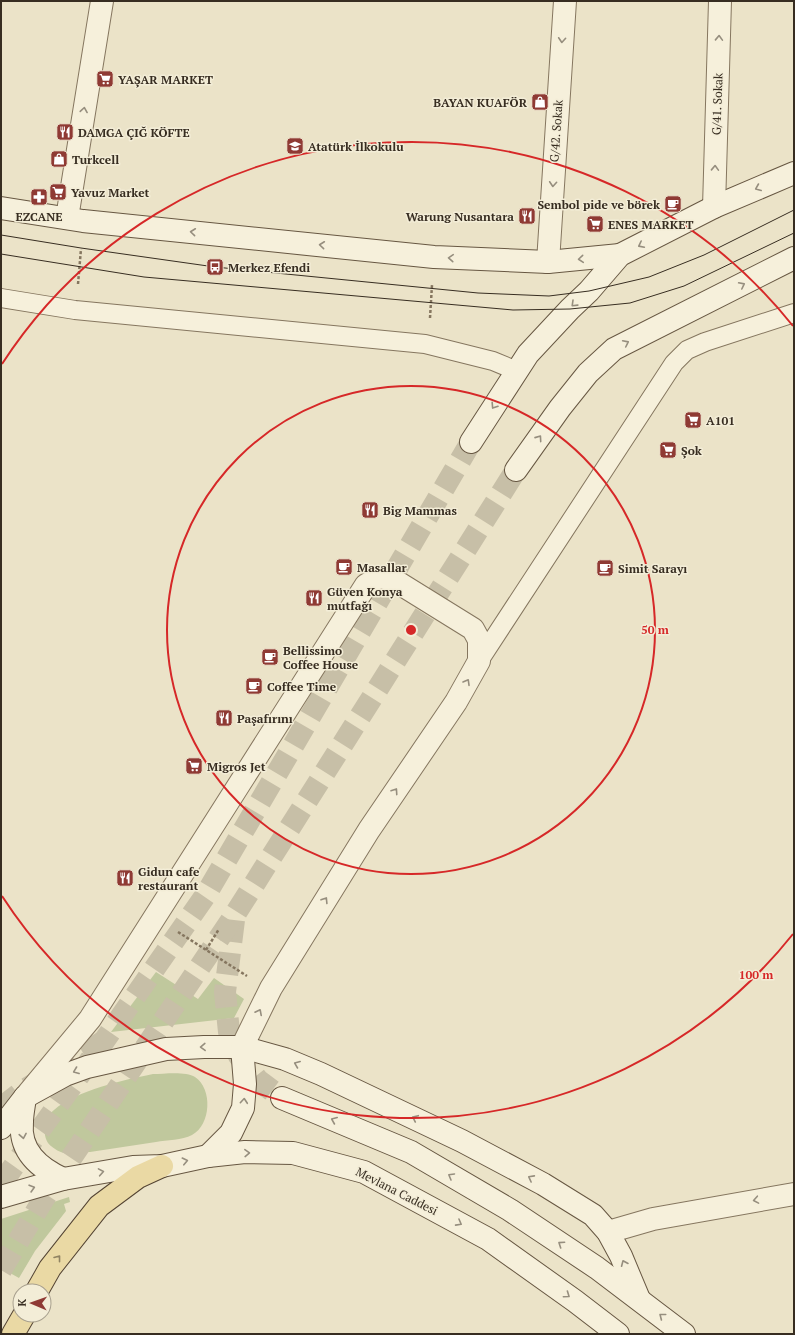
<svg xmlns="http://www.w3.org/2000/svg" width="795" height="1335" font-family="'PT Serif',serif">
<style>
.green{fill:#c0c89d}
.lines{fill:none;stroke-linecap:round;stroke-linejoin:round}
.secondary-tunnel{stroke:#c7bfa7;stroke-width:22;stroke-dasharray:22 11;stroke-linecap:butt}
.primary-tunnel{stroke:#c7bfa7;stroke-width:22;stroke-dasharray:22 11;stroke-linecap:butt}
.lane-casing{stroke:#85765f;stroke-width:20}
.street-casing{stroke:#85765f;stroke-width:24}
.secondary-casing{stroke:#675742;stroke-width:24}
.primary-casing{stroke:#544433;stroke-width:24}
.path{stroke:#85765f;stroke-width:2.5;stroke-dasharray:3 2;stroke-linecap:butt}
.lane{stroke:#f6f0db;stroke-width:18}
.street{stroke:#f6f0db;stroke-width:22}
.secondary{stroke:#f6f0db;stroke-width:22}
.primary{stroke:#ead9a4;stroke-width:22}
.tram{stroke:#372d21;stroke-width:1}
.oneway{stroke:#968e7e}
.oneway2{stroke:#908362}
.ring{fill:none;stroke:#d62828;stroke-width:2}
.labels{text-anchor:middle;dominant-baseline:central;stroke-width:3;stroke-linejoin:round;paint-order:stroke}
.poi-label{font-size:12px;font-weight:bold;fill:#372d21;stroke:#f3edd7;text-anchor:start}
.street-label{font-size:12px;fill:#372d21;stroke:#f3edd7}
.centre{fill:#d62828;stroke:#f3edd7;stroke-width:2}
.ring-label{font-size:12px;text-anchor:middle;font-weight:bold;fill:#d62828;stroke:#f3edd7;stroke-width:3;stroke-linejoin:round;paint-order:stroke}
</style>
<rect width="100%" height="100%" fill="#ebe3c8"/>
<g class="green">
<path d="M156 972 198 999 214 978 244 999 234 1018 111 1032Z"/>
<path d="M153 1074C164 1074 186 1071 195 1077 213 1089 211 1125 192 1135 182 1140 167 1140 156 1142 134 1145 112 1149 90 1152 83 1152 76 1154 69 1154 61 1153 53 1149 48 1143 45 1139 44 1131 45 1126 47 1119 49 1114 54 1110 77 1090 124 1080 153 1074Z"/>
<path d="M69 1197 70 1202 64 1204 66 1211 35 1251 19 1278 1 1268V1219Z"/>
</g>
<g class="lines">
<g class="secondary-tunnel">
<path d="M234 920 225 992 229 1032 239 1056 258 1080 282 1098"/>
<path d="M1 1184 104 1041 205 896 471 442"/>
<path d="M1 1270 43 1200 234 916 516 470"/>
</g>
<path class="primary-tunnel" d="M1 1108 24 1090 104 1041"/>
<defs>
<g id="lane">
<path d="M1 298 75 310 425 344 493 361 517 371"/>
<path d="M479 661 674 363 687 350 705 342 794 313"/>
</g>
<g id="street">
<path d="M714 207 720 1"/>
<path d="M67 218 102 1"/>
<path d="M548 262 565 1"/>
<path d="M26 1096 90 1019 366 585 379 577 394 580 473 629 479 640V661L456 702 369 830 271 988 242 1047"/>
<path d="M608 1232 653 1219 794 1194"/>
</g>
<g id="secondary">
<path d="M1 208 83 221 434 257 548 262 620 255"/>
<path d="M471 442 528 354 570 309 589 291 620 255 714 207 794 173"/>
<path d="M516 470 560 408 588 373 614 349 794 258"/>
<path d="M25 1097C24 1106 22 1114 22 1122 19 1151 39 1168 63 1179"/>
<path d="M282 1098 411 1152 510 1210 597 1268 684 1334"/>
<path d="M1 1128 25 1097 65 1075 87 1067 166 1049 204 1047H242L285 1059 321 1074 462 1141 543 1184 593 1215 608 1232 621 1256 639 1299"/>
<path d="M208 1156 231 1133 243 1108 245 1084 242 1047"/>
<path d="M1 1197 63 1179 133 1167 162 1166 208 1156 245 1152 293 1153 364 1172 488 1239 575 1301 618 1334"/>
</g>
<g id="primary">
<path d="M37 1291 50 1268 99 1206 138 1177 162 1166"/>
<path d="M13 1334 24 1315"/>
</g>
</defs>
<use href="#lane" class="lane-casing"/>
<use href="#street" class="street-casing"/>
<use href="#secondary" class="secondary-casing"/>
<use href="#primary" class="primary-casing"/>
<g class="path">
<path d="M78 284 81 249"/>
<path d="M430 318 432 285"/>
<path d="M178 932 247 976"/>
<path d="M206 950 219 929"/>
</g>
<use href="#lane" class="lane"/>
<use href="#street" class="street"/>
<use href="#secondary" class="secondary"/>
<use href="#primary" class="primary"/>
<g class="tram">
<path d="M1 235 81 248 215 267 478 293 549 296 589 291 649 277 704 255 794 210"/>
<path d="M1 254 144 277 513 310 570 309 630 303 684 286 794 233"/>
</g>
</g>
<defs><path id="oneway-chevron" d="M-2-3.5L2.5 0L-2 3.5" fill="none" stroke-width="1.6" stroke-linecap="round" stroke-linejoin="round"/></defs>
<g class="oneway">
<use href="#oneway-chevron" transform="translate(719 38) rotate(-88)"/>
<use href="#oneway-chevron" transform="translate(562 40) rotate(94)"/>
<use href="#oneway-chevron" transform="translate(84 110) rotate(-81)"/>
<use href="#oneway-chevron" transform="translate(715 168) rotate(-88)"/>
<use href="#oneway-chevron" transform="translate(553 184) rotate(94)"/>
<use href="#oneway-chevron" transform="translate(758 188) rotate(157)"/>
<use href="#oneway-chevron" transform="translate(193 232) rotate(-174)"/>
<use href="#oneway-chevron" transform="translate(322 245) rotate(-174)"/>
<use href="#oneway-chevron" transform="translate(641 245) rotate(153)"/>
<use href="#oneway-chevron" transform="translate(451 258) rotate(-176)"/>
<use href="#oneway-chevron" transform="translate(581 259) rotate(175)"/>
<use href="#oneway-chevron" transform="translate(742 285) rotate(-27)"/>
<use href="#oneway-chevron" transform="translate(574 304) rotate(136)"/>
<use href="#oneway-chevron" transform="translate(626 343) rotate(-26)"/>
<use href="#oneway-chevron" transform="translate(494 406) rotate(123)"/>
<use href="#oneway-chevron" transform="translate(539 438) rotate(-55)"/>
<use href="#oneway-chevron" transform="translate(467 682) rotate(-60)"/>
<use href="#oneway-chevron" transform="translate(395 791) rotate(-56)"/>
<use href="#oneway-chevron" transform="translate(325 900) rotate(-58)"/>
<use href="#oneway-chevron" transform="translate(259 1012) rotate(-63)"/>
<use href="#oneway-chevron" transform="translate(203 1047) rotate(178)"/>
<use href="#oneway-chevron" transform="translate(297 1064) rotate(-158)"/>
<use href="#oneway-chevron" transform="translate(76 1071) rotate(159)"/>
<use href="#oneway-chevron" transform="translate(244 1101) rotate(-85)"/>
<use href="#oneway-chevron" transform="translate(415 1118) rotate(-155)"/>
<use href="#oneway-chevron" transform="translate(334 1120) rotate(-157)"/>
<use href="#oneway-chevron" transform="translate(23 1136) rotate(80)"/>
<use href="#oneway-chevron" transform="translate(247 1153) rotate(-2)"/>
<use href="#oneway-chevron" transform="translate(185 1161) rotate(-13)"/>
<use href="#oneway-chevron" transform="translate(101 1172) rotate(-10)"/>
<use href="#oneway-chevron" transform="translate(451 1176) rotate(-150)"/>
<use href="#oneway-chevron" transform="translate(531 1178) rotate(-152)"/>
<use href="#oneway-chevron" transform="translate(32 1188) rotate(-16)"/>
<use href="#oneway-chevron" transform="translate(756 1200) rotate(170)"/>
<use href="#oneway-chevron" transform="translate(459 1223) rotate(29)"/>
<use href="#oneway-chevron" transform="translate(561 1244) rotate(-146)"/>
<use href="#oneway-chevron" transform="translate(624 1263) rotate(-113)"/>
<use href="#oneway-chevron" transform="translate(567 1295) rotate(35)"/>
<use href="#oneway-chevron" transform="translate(662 1316) rotate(-142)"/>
</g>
<use class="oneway2" href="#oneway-chevron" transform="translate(58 1258) rotate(-52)"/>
<g class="ring">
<circle cx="411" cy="630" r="244"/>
<path d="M793 934A488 488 0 0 1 2 896M2 364A488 488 0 0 1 793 326"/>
</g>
<defs>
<symbol id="supermarket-square" viewBox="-11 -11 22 22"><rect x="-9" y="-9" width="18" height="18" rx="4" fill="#8f3a34" stroke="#f3edd7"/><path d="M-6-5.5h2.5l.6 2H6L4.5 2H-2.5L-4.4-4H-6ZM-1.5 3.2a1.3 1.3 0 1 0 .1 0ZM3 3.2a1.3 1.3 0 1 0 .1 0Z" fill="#fff"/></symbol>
<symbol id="shop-square" viewBox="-11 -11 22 22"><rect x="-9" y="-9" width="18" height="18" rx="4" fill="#8f3a34" stroke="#f3edd7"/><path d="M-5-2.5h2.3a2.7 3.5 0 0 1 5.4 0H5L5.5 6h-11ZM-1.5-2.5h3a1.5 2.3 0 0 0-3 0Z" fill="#fff"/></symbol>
<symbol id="restaurant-square" viewBox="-11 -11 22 22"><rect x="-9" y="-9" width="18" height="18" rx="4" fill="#8f3a34" stroke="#f3edd7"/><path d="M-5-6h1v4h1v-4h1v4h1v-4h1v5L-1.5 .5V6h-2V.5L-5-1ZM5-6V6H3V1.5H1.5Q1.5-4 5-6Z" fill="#fff"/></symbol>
<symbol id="school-square" viewBox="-11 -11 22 22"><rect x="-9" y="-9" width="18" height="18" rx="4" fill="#8f3a34" stroke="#f3edd7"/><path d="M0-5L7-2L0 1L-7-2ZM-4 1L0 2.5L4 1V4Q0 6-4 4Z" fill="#fff"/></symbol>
<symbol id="pharmacy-square" viewBox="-11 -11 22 22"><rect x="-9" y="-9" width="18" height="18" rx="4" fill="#8f3a34" stroke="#f3edd7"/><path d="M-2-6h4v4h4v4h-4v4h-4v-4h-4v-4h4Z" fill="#fff"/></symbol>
<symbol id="cafe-square" viewBox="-11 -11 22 22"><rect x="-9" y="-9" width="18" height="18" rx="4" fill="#8f3a34" stroke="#f3edd7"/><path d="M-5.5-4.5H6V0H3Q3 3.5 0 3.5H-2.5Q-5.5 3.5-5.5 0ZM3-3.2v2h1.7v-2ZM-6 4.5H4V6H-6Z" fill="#fff"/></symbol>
<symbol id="bus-square" viewBox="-11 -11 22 22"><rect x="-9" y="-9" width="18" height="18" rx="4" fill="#8f3a34" stroke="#f3edd7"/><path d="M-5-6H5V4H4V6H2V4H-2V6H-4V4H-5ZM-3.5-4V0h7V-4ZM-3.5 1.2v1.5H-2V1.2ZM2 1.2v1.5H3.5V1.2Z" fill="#fff"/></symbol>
</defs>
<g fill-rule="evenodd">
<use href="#supermarket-square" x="95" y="69" width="20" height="20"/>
<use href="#shop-square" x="530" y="92" width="20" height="20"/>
<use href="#restaurant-square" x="55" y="122" width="20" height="20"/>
<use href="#school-square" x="285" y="136" width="20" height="20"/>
<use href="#shop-square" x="49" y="149" width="20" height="20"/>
<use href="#supermarket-square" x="48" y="182" width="20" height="20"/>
<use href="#pharmacy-square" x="29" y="187" width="20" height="20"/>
<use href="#cafe-square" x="663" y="194" width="20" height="20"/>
<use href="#restaurant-square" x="517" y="206" width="20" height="20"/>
<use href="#supermarket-square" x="585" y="214" width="20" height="20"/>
<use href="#bus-square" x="205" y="257" width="20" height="20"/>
<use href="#supermarket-square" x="683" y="410" width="20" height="20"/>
<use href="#supermarket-square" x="658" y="440" width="20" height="20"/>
<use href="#restaurant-square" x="360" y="500" width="20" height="20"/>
<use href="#cafe-square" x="334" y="557" width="20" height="20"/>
<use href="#cafe-square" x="595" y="558" width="20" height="20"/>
<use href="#restaurant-square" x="304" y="588" width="20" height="20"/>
<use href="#cafe-square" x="260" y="647" width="20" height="20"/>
<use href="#cafe-square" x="244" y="676" width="20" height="20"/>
<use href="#restaurant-square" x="214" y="708" width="20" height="20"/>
<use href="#supermarket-square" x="184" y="756" width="20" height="20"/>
<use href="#restaurant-square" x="115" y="868" width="20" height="20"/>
</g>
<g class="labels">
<g class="poi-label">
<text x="118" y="79">YAŞAR MARKET</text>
<text x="527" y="102" text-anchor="end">BAYAN KUAFÖR</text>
<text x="78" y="132">DAMGA ÇIĞ KÖFTE</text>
<text x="308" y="146">Atatürk İlkokulu</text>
<text x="72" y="159">Turkcell</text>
<text x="71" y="192">Yavuz Market</text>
<text x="660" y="204" text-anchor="end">Sembol pide ve börek</text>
<text x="39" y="216" text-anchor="middle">EZCANE</text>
<text x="514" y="216" text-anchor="end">Warung Nusantara</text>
<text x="608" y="224">ENES MARKET</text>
<text x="228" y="267">Merkez Efendi</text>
<text x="706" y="420">A101</text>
<text x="681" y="450">Şok</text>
<text x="383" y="510">Big Mammas</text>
<text x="357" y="567">Masallar</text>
<text x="618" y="568">Simit Sarayı</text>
<text x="327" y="591">Güven Konya<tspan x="327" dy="14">mutfağı</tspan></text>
<text x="283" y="650">Bellissimo<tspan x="283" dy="14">Coffee House</tspan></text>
<text x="267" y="686">Coffee Time</text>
<text x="237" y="718">Paşafırını</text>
<text x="207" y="766">Migros Jet</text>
<text x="138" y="871">Gidun cafe<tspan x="138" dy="14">restaurant</tspan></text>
</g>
<g class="street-label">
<text transform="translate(717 104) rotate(-88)">G/41. Sokak</text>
<text transform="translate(556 131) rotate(-86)">G/42. Sokak</text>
<text transform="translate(397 1191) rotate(27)">Mevlana Caddesi</text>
</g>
</g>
<circle cx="411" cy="630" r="6" class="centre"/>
<g class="ring-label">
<text x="655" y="634">50 m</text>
<text x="756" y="979">100 m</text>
</g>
<rect width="795" height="1335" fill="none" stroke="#372d21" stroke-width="4"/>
<g transform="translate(32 1303) rotate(272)"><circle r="19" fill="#f3edd7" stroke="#a8a08e"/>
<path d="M0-3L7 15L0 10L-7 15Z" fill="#8f3a34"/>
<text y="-6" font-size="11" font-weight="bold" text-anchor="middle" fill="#372d21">K</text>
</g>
</svg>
